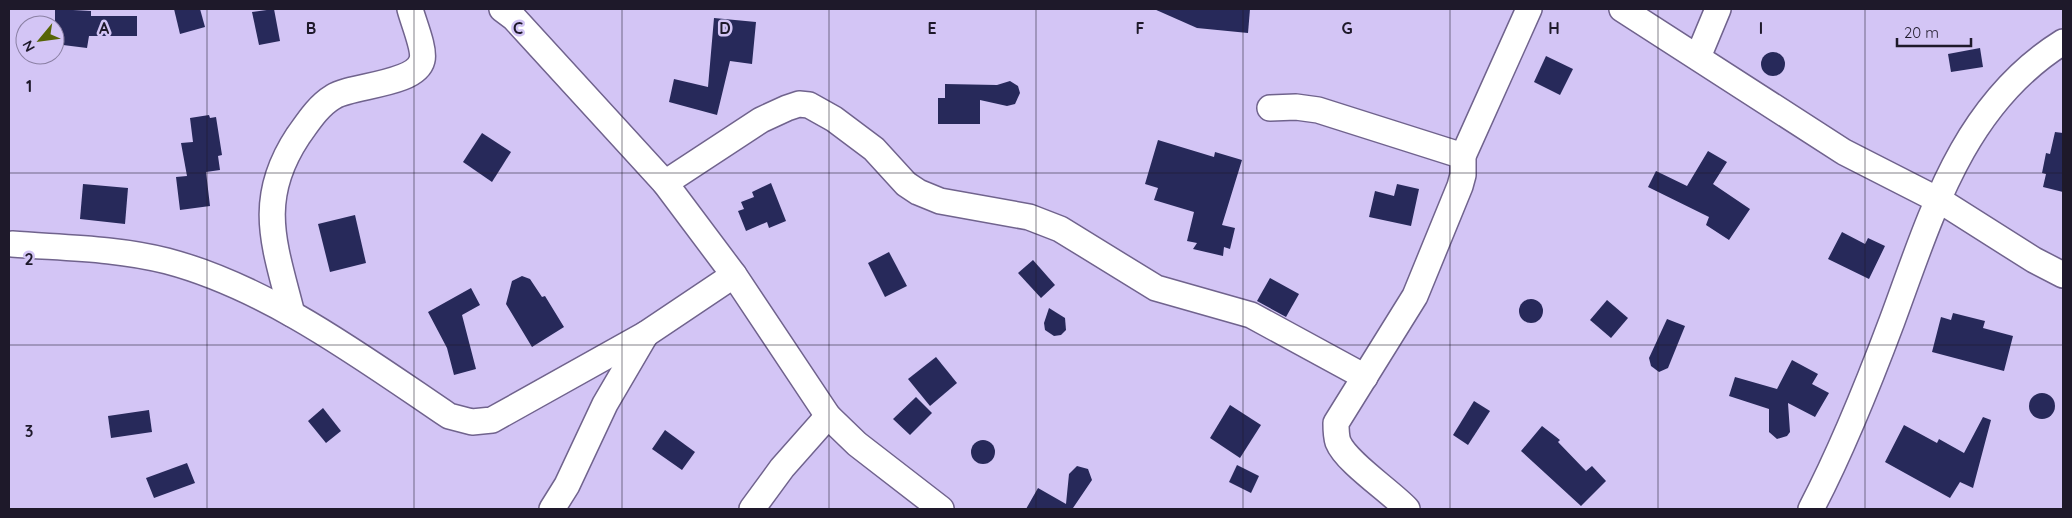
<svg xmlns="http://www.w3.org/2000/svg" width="2072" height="518" font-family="Quicksand,sans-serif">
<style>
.building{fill:#27295a}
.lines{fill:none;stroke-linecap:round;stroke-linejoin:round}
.minor-casing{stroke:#70638d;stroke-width:28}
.minor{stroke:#fff;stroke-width:25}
.grid{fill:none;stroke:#1e192a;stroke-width:1;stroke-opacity:0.55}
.grid-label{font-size:16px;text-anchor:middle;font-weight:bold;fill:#1e192a;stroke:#d3c5f5;stroke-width:5;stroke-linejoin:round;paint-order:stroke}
</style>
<rect width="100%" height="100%" fill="#d3c5f5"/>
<g class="building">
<path d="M55 9 91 11V16H137V36H89L87 48 55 44Z"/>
<path d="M174 9H200L205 27 180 34Z"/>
<path d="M274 9 280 41 259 45 252 12Z"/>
<path d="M1154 9H1250L1248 33 1197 28Z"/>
<path d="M714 18 756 22 752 64 730 61 717 115 669 102 674 79 708 87Z"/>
<path d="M1980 48 1983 67 1951 72 1948 54Z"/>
<circle cx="1773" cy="64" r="12"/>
<path d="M1546 56 1573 69 1560 95 1534 82Z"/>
<path d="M1010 81 1018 86 1020 93 1015 104 1007 106 980 100V124H938V98H945V84L997 85Z"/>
<path d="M209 115 210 118 216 117 222 155 218 156 220 170 206 172 210 206 180 210 176 177 187 176 181 143 193 142 190 118Z"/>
<path d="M2055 132 2063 133V192L2043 187 2046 174 2042 173 2046 153 2050 154Z"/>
<path d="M482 133 511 152 492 182 463 162Z"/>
<path d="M1158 140 1214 157 1215 152 1242 160 1222 225 1235 228 1230 249 1224 247 1223 256 1193 249 1197 243 1187 241 1194 212 1154 200 1158 188 1145 184Z"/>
<path d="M1708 151 1727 162 1713 184 1750 209 1729 240 1706 225 1709 217 1648 187 1656 171 1687 186Z"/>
<path d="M771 183 786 221 769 228 767 222 746 231 738 211 744 209 741 202 754 197 752 192Z"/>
<path d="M83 184 128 188 125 224 80 219Z"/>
<path d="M1397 184 1419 189 1411 226 1369 217 1375 191 1394 196Z"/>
<path d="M355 215 366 263 330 272 318 224Z"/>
<path d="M1842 232 1865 244 1868 238 1885 246 1869 279 1828 259Z"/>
<path d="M889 252 907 286 885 297 868 263Z"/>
<path d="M1033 260 1055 285 1041 298 1018 273Z"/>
<path d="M522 276 530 279 542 297 545 296 564 327 532 347 506 304 512 281Z"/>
<path d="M1270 278 1299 294 1286 317 1257 301Z"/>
<path d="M471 288 480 305 462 315 476 369 454 375 447 348 428 312Z"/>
<circle cx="1531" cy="311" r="12"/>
<path d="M1607 300 1628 318 1611 338 1590 320Z"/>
<path d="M1049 308 1065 318 1066 330 1061 335 1054 336 1045 330 1044 323Z"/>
<path d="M1953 313 1985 321 1983 328 2013 336 2004 371 1932 352 1941 317 1951 320Z"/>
<path d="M1667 319 1685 326 1668 368 1659 372 1651 366 1649 358Z"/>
<path d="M936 357 957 383 930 406 908 379Z"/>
<path d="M1792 360 1818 374 1812 384 1829 393 1815 417 1788 403 1790 432 1787 436 1777 439 1769 432V409L1729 396 1735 377 1777 389Z"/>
<circle cx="2042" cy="406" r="13"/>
<path d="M916 397 932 413 910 435 893 419Z"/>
<path d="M1474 401 1490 411 1468 445 1453 435Z"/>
<path d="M1230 405 1261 425 1240 458 1210 438Z"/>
<path d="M323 408 341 431 326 443 308 421Z"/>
<path d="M149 410 152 432 111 438 108 416Z"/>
<path d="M1983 417 1991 420 1973 488 1960 482 1950 498 1885 462 1904 425 1937 443 1939 439 1964 453Z"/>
<path d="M1542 426 1560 440 1558 442 1586 471 1592 466 1606 481 1581 506 1521 451Z"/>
<path d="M665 430 695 452 682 470 652 449Z"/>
<circle cx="983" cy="452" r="12"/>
<path d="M187 463 195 483 154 498 146 478Z"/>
<path d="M1237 465 1259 476 1251 493 1229 482Z"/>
<path d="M1077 466 1088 469 1092 480 1073 508 1075 509H1026L1038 488 1066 504 1069 474Z"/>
</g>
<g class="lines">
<defs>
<g id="minor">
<path d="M502 9 514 18 665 183 734 275 828 416 857 444 941 509"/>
<path d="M1622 9 1844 152 1944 203 2034 260 2063 275"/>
<path d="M1698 57 1718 9"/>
<path d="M1270 108 1296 107 1318 110 1463 156"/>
<path d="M665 183 761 120 787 108 799 104 809 105 834 119 874 149 906 184 918 192 940 201 1029 217 1060 229 1156 288 1251 315 1365 377"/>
<path d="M12 244C64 248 116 248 167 261 269 288 363 358 449 416L472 422 492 420 646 334 734 275"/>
<path d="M292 314C275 246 255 201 298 136 308 122 318 106 333 97 351 85 416 85 422 60 425 49 413 21 410 9"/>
<path d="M552 509 567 485 605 404 646 334"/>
<path d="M752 509 782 468 828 416"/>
<path d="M1407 509C1390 491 1346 462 1338 442 1336 436 1336 429 1336 423L1415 296 1460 186 1463 175V156L1529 9"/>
<path d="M1811 509C1843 448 1868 385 1892 321 1931 216 1962 105 2063 42"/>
</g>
</defs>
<use href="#minor" class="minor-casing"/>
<use href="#minor" class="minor"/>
</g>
<path class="grid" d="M207 9V509M414 9V509M622 9V509M829 9V509M1036 9V509M1243 9V509M1450 9V509M1658 9V509M1865 9V509M9 173H2063M9 345H2063"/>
<g class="grid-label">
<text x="104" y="34">A</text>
<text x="311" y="34">B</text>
<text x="518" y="34">C</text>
<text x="725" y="34">D</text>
<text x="932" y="34">E</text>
<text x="1140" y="34">F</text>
<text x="1347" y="34">G</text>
<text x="1554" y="34">H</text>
<text x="1761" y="34">I</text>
<text x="29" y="92">1</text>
<text x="29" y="265">2</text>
<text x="29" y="437">3</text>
</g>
<rect width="2072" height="518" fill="none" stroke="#1e192a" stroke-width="20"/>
<g transform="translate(40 40) rotate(241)"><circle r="24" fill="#d3c5f5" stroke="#8b80a4"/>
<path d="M0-4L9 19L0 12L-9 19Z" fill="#576406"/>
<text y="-8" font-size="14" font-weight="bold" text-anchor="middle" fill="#1e192a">N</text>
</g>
<path d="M1897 38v8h74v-8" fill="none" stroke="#1e192a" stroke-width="2.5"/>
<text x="1904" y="38" font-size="15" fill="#1e192a" stroke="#d3c5f5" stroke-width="4" paint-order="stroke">20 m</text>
</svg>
